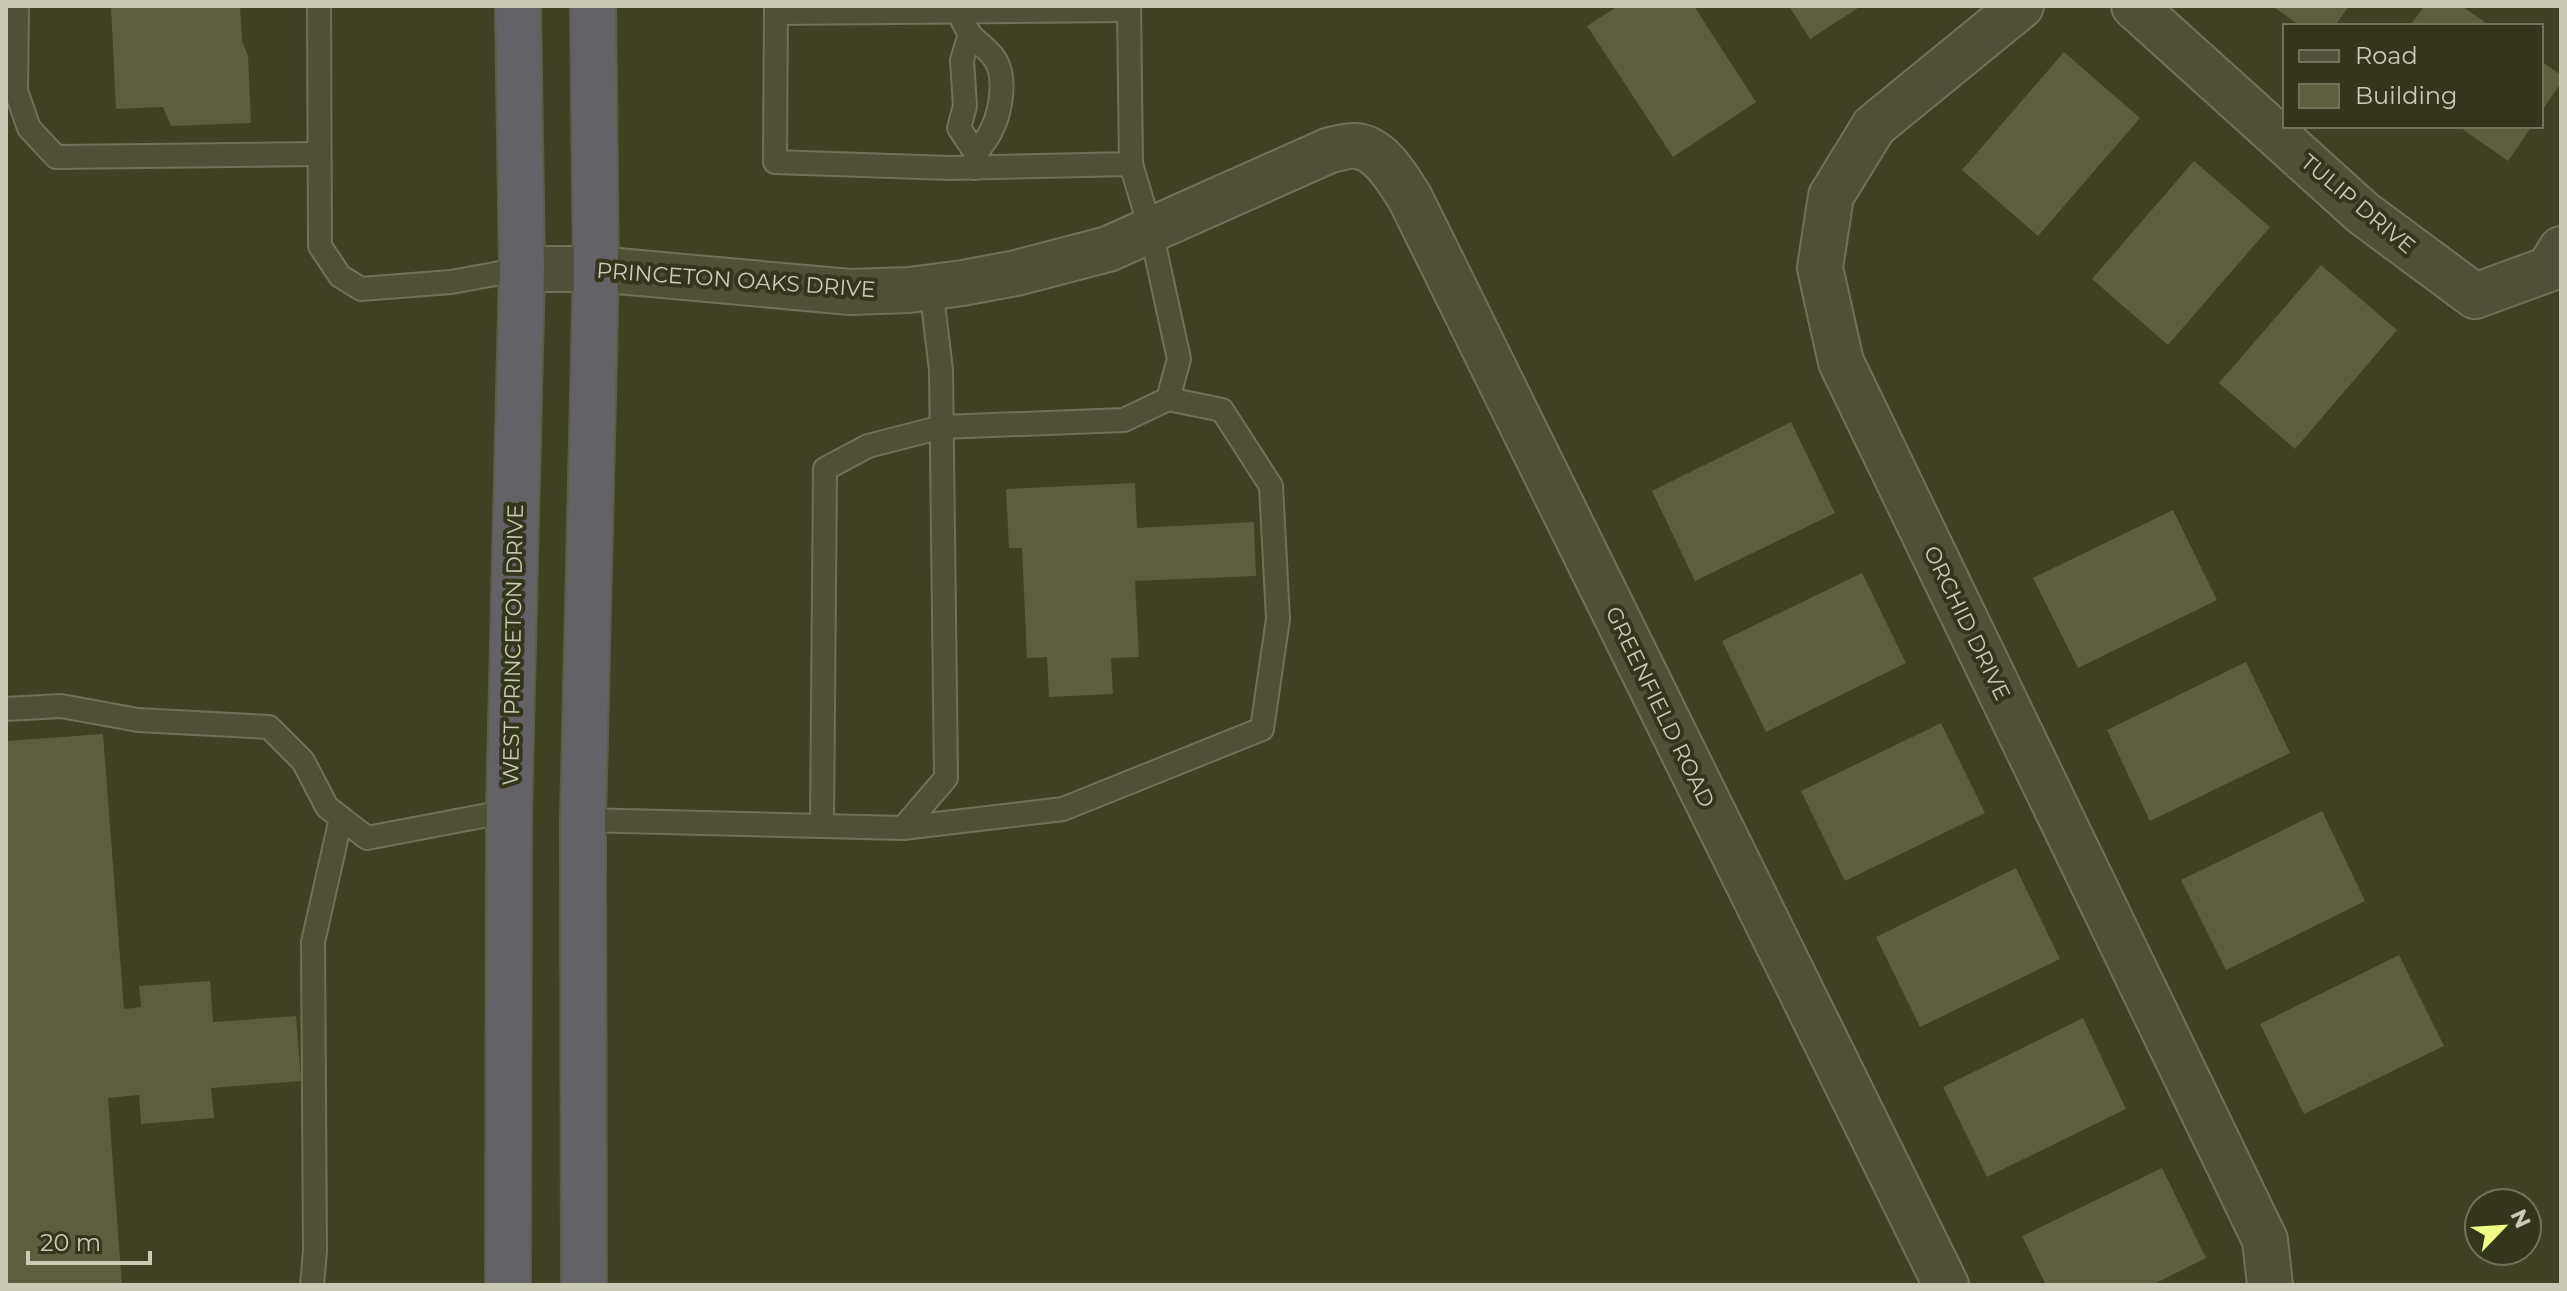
<svg xmlns="http://www.w3.org/2000/svg" width="2567" height="1291" font-family="Montserrat,sans-serif">
<style>
.building{fill:#5c5e3d}
.lines{fill:none;stroke-linecap:round;stroke-linejoin:round}
.service-casing{stroke:#6f7158;stroke-width:26}
.minor-casing{stroke:#6f7158;stroke-width:48}
.trunk-casing{stroke:#5c5e45;stroke-width:48}
.service{stroke:#4f5137;stroke-width:22}
.minor{stroke:#4f5137;stroke-width:44}
.trunk{stroke:#636266;stroke-width:44}
.labels{text-anchor:middle;dominant-baseline:central;stroke-width:8;stroke-linejoin:round;paint-order:stroke}
.street-label{font-size:22px;fill:#c9cbb4;stroke:#34361c}
</style>
<rect width="100%" height="100%" fill="#3f4123"/>
<g class="building">
<path d="M111 6H240L242 41 248 56 251 123 171 126 163 107 116 109Z"/>
<path d="M1618 6H1694L1756 102 1673 157 1587 26Z"/>
<path d="M1789 6H1861L1810 39Z"/>
<path d="M2272 6H2349L2335 26H2301Z"/>
<path d="M2424 6H2462L2490 26H2410Z"/>
<path d="M2064 52 2140 118 2038 236 1962 170Z"/>
<path d="M2541 61 2561 75V83L2541 112Z"/>
<path d="M2458 126H2532L2508 161Z"/>
<path d="M2194 161 2270 227 2168 345 2092 279Z"/>
<path d="M2321 265 2397 330 2295 449 2219 383Z"/>
<path d="M1791 422 1835 513 1695 581 1652 491Z"/>
<path d="M1135 483 1137 528 1254 522 1256 576 1135 581 1139 657 1111 658 1113 694 1049 697 1047 657 1027 658 1022 548H1009L1006 489Z"/>
<path d="M2173 510 2217 600 2078 668 2033 578Z"/>
<path d="M1862 573 1906 663 1766 732 1722 641Z"/>
<path d="M2246 662 2290 753 2150 821 2107 730Z"/>
<path d="M1941 723 1985 813 1845 881 1801 791Z"/>
<path d="M103 734 124 1009 141 1007 139 986 210 981 213 1022 296 1016 301 1081 211 1088 214 1118 141 1124 139 1095 108 1098 122 1285H6V741Z"/>
<path d="M2322 811 2365 901 2226 970 2181 880Z"/>
<path d="M2016 868 2060 959 1920 1027 1876 937Z"/>
<path d="M2399 955 2444 1046 2304 1114 2260 1024Z"/>
<path d="M2083 1018 2126 1109 1987 1177 1943 1087Z"/>
<path d="M2162 1168 2206 1258 2152 1285H2046L2022 1236Z"/>
</g>
<g class="lines">
<defs>
<g id="service">
<path d="M17 6 16 91 29 128 56 157 319 154"/>
<path d="M319 6 320 246 340 276 361 289 451 282 522 269"/>
<path d="M776 6 775 162 950 168 1131 164 1129 6"/>
<path d="M958 10C961 18 965 26 969 33 977 43 989 49 996 61 1006 79 1001 111 992 129 985 145 974 149 974 168"/>
<path d="M776 13 1129 10"/>
<path d="M970 34 962 60 965 106 959 128 975 152"/>
<path d="M6 709 61 706 138 720 269 727 303 761 327 807 367 838 509 811"/>
<path d="M583 820 903 828 946 778 941 370 931 287"/>
<path d="M822 826 825 469 868 446 942 427 1124 420 1168 399 1179 359 1151 231 1131 164"/>
<path d="M903 828 1063 809 1262 729 1278 619 1271 486 1222 410 1168 399"/>
<path d="M312 1285 315 1251 313 942 341 818"/>
</g>
<g id="minor">
<path d="M2021 6 1874 126 1831 196 1820 268 1841 362 2265 1240 2270 1285"/>
<path d="M2134 6 2363 213 2475 296 2549 269 2561 249"/>
<path d="M522 269H596L850 292 909 290 963 283 1016 273 1108 249 1330 150C1337 149 1347 145 1355 146 1380 147 1398 179 1410 198L1946 1285"/>
</g>
<g id="trunk">
<path d="M508 1285 509 811 522 269 518 6"/>
<path d="M584 1285 583 820 596 269 593 6"/>
</g>
</defs>
<use href="#service" class="service-casing"/>
<use href="#minor" class="minor-casing"/>
<use href="#trunk" class="trunk-casing"/>
<use href="#service" class="service"/>
<use href="#minor" class="minor"/>
<use href="#trunk" class="trunk"/>
</g>
<g class="labels">
<g class="street-label">
<text transform="translate(2358 204) rotate(40)">TULIP DRIVE</text>
<text transform="translate(736 280) rotate(4)">PRINCETON OAKS DRIVE</text>
<text transform="translate(1967 623) rotate(64)">ORCHID DRIVE</text>
<text transform="translate(513 645) rotate(-89)">WEST PRINCETON DRIVE</text>
<text transform="translate(1660 707) rotate(64)">GREENFIELD ROAD</text>
</g>
</g>
<rect width="2567" height="1291" fill="none" stroke="#c9cbb4" stroke-width="16"/>
<rect x="2283" y="24" width="260" height="104" fill="#34361c" stroke="#707259" stroke-width="2"/>
<rect x="2299" y="50" width="40" height="12" fill="#4f5137" stroke="#707259" stroke-width="2"/>
<text x="2355" y="64" font-size="24" fill="#c9cbb4">Road</text>
<rect x="2299" y="84" width="40" height="24" fill="#5c5e3d" stroke="#707259" stroke-width="2"/>
<text x="2355" y="104" font-size="24" fill="#c9cbb4">Building</text>
<g transform="translate(2503 1227) rotate(65)"><circle r="38" fill="#34361c" stroke="#707259" stroke-width="2"/>
<path d="M0-6L14 30L0 20L-14 30Z" fill="#f2ff85"/>
<text y="-12" font-size="22" font-weight="bold" text-anchor="middle" fill="#c9cbb4">N</text>
</g>
<path d="M28 1251v12h122v-12" fill="none" stroke="#c9cbb4" stroke-width="4"/>
<text x="40" y="1251" font-size="24" fill="#c9cbb4" stroke="#34361c" stroke-width="6" paint-order="stroke">20 m</text>
</svg>
